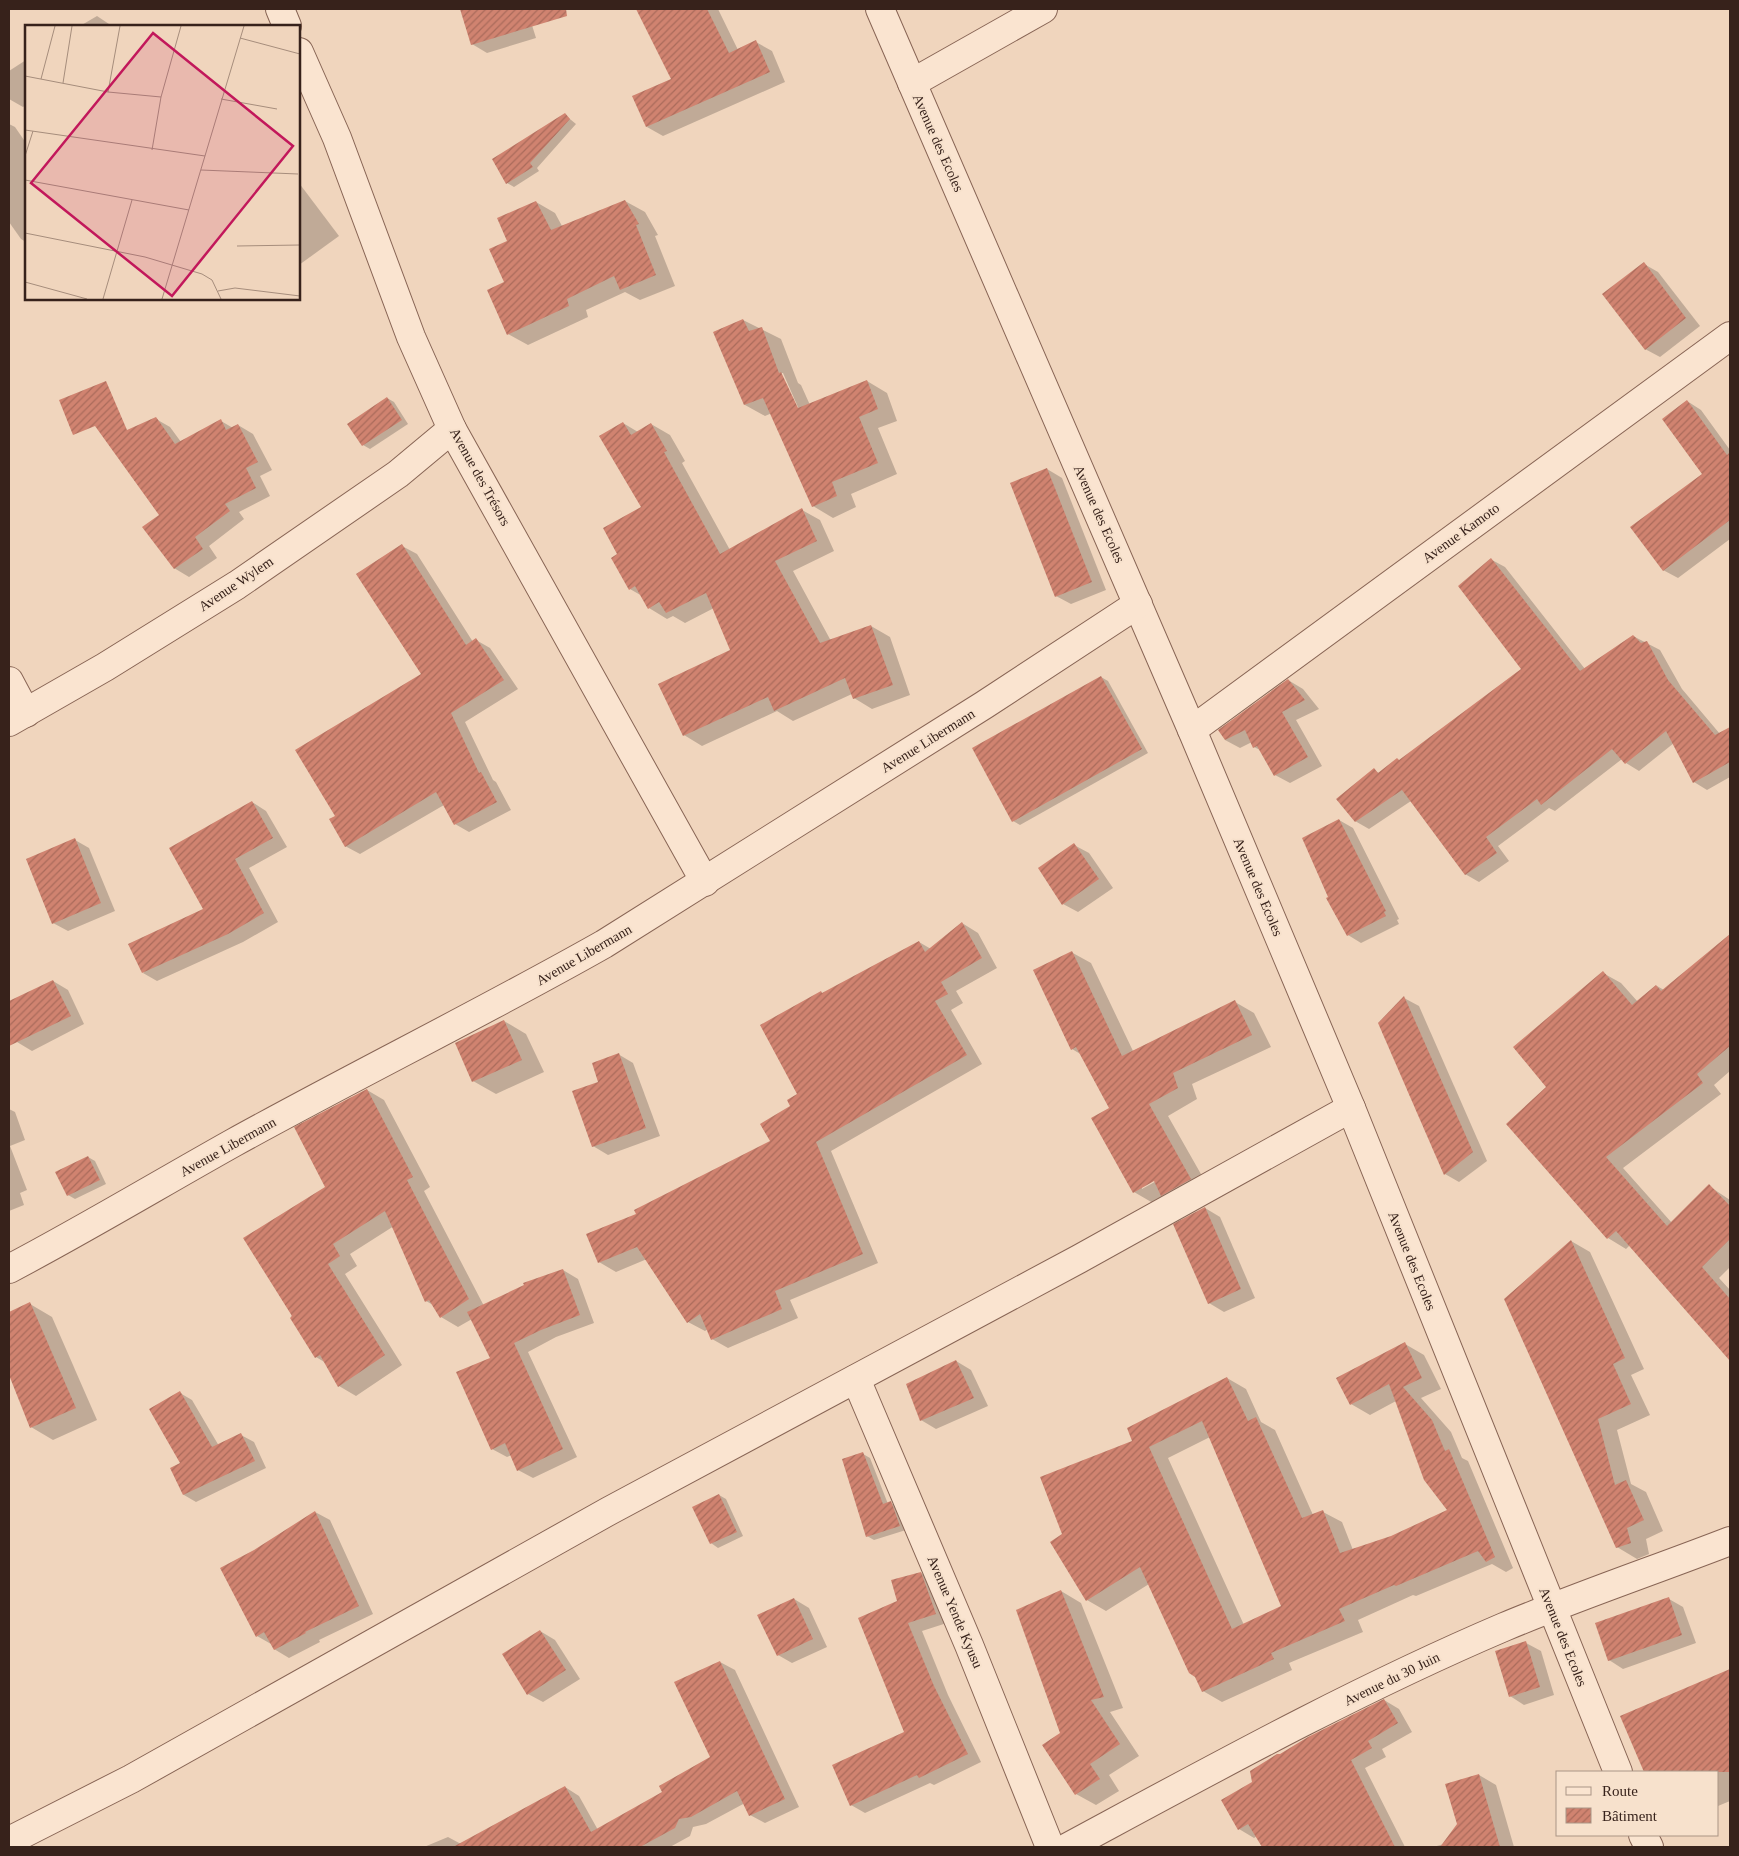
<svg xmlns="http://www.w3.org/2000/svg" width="1739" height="1856" font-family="Georgia,serif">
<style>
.shadow{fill:#0003;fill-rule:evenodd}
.building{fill:url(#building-hatch);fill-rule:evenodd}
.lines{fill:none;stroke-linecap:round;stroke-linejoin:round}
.minor-casing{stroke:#886555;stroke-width:30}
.tertiary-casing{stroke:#886555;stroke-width:30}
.minor{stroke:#fae4d0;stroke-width:28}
.tertiary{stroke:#fae4d0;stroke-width:28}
.labels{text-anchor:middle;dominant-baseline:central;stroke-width:4;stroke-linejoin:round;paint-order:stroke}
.street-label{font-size:14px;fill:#37221b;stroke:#f7e1cc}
.inset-road{fill:none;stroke:#a68d7c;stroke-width:1}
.view{fill:#c2185b;fill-opacity:0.15;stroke:#c2185b;stroke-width:2.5}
.inset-edge{fill:none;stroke:#37221b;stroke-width:2.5}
</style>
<defs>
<pattern id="building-hatch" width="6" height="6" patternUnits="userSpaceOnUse" patternTransform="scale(1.25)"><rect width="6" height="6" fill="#d08370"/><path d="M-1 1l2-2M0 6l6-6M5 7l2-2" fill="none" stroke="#aa6b5b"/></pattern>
</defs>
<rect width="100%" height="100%" fill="#f0d5bd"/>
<g class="shadow">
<path d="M462 9H527L536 38 487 53 472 44Z"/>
<path d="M637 9H718L738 50 756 42 772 51 785 82 663 136 647 127 673 79Z"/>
<path d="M97 16 112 26H80Z"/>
<path d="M26 60V105L23 107 9 99V71Z"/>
<path d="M565 115 576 124 537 168 539 171 514 187 507 183Z"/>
<path d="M9 124 15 127 26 143V242L21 239 9 222Z"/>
<path d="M299 183 339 236 299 265Z"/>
<path d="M625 201 645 212 658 235 655 236 675 286 640 300 625 292 586 310 588 317 528 345 508 334 505 283 508 242 536 202 555 213 562 226Z"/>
<path d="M1644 264 1658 272 1700 326 1660 357 1645 349Z"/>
<path d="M743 320 781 339 798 383 801 385 810 405 867 381 887 393 897 421 878 428 897 474 851 494 856 507 833 518 813 506 772 413 765 416 745 405 714 332ZM780 373H783L801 414 799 415Z"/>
<path d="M387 398 394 402 408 424 370 449 363 445Z"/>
<path d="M1687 401 1701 410 1730 450V539L1678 578 1663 570 1703 474Z"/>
<path d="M156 419 170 427 181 442 221 421 233 428 238 425 253 434 272 470 260 476 270 496 239 512 244 519 209 546 217 558 189 577 174 568 160 515Z"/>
<path d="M623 423 638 432 651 424 670 435 685 461 682 463 730 550 802 510 820 520 834 551 793 571 831 641 871 626 890 637 910 695 872 709 854 698 852 694 793 721 777 711 702 746 684 735 732 651 714 608 685 623 673 616 667 619 649 608 642 596 630 589 619 555 643 508Z"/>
<path d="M1047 469 1062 478 1106 590 1071 604 1056 596Z"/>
<path d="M402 546 417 554 473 642 476 640 490 648 518 689 465 722 493 780 496 782 511 810 469 832 455 824 444 805 360 854 345 846 337 816 423 674Z"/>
<path d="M1492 560 1505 567 1585 669 1633 636 1660 650 1682 689 1720 734 1722 733 1730 737V777L1707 790 1694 782 1674 743 1639 771 1626 763 1622 759 1555 811 1549 808 1498 846 1509 861 1479 882 1465 874 1411 801 1369 829 1355 821 1374 770 1379 773 1400 761 1523 670Z"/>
<path d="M1101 677 1108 681 1148 753 1020 825 1013 821Z"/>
<path d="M1288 680 1303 689 1319 709 1296 720 1322 766 1290 783 1275 775 1262 751 1254 747 1252 742 1240 748 1225 740Z"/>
<path d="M252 802 266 811 287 847 249 868 278 922 243 942 157 981 143 973 205 909Z"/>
<path d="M1339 820 1353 828 1399 919 1397 920 1399 924 1361 943 1348 935Z"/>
<path d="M75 840 89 848 115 911 68 931 53 923Z"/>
<path d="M1074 845 1089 853 1113 888 1078 912 1063 904Z"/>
<path d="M962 923 978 933 997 968 956 991 963 1003 951 1010 982 1064 831 1151 878 1263 790 1300 798 1318 728 1348 712 1339 708 1329 705 1331 688 1322 647 1259 616 1272 599 1262 638 1214 772 1141 799 1094 823 994 919 942 931 949Z"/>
<path d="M1723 942 1730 946V1071L1714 1085 1721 1094 1623 1168 1672 1223 1709 1186 1730 1200V1267L1719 1278 1730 1290V1359L1630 1245 1626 1249 1608 1238 1508 1124 1548 1087 1603 973 1621 983 1638 1002 1657 986 1664 990Z"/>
<path d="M1071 952 1091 963 1133 1051 1235 1002 1254 1013 1271 1047 1192 1084 1197 1099 1168 1116 1210 1190 1153 1203 1134 1192 1111 1109 1082 1055 1072 1049ZM1159 1177 1160 1179 1142 1189V1186Z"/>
<path d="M53 981 68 990 84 1024 32 1051 17 1042 9 1025V1003Z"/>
<path d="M1404 998 1419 1006 1487 1161 1459 1182 1445 1174Z"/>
<path d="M504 1021 526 1034 544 1072 496 1094 473 1081Z"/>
<path d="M618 1054 633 1063 660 1136 608 1155 593 1146 600 1082Z"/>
<path d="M367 1090 384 1100 430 1187 424 1191 484 1306 563 1270 578 1279 594 1323 556 1337 528 1352 577 1457 533 1478 518 1470 512 1455 507 1457 492 1449 491 1359 472 1319 458 1327 441 1317 433 1305 426 1301 394 1226 350 1254 357 1266 345 1274 402 1365 356 1396 339 1386 326 1363 316 1357 291 1318 326 1187Z"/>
<path d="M9 1109 15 1112 25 1140 10 1146 27 1190 20 1193 24 1205 9 1211Z"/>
<path d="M88 1157 95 1161 106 1184 75 1199 68 1195Z"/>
<path d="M1205 1208 1220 1217 1255 1298 1224 1312 1209 1303Z"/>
<path d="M1571 1241 1590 1252 1644 1369 1631 1375 1650 1415 1617 1430 1631 1484 1646 1492 1663 1531 1646 1539 1649 1554 1637 1559 1617 1547Z"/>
<path d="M30 1304 52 1317 97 1420 53 1440 31 1427 9 1372V1313Z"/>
<path d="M1405 1344 1424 1355 1441 1389 1421 1398 1451 1432 1462 1458 1468 1461 1513 1568 1506 1572 1492 1564 1416 1596 1413 1595 1358 1620 1363 1632 1289 1663 1292 1670 1222 1702 1203 1691 1149 1584 1106 1611 1087 1600 1064 1535 1134 1442 1227 1378 1246 1389 1261 1422 1275 1430 1313 1515 1323 1512 1342 1522 1353 1550 1391 1537 1449 1511 1396 1401 1370 1415 1351 1404ZM1210 1437 1283 1607 1244 1625 1168 1458Z"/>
<path d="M956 1361 971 1370 988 1406 936 1429 921 1420Z"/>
<path d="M180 1393 192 1400 219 1446 241 1435 254 1442 266 1468 196 1502 184 1495 172 1468 182 1463Z"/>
<path d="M863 1454 870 1458 888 1504 891 1503 898 1507 906 1530 874 1540 867 1536Z"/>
<path d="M719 1495 726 1499 743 1536 718 1548 711 1543Z"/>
<path d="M315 1512 330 1520 373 1614 319 1640 320 1642 289 1658 274 1649 271 1644 257 1636 254 1551Z"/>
<path d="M921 1573 935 1581 950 1622 922 1631 948 1695 981 1762 934 1785 930 1783 865 1813 851 1805 906 1732 899 1602Z"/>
<path d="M1061 1591 1081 1603 1123 1708 1110 1712 1139 1756 1109 1775 1119 1791 1096 1805 1076 1794 1061 1734Z"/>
<path d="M794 1599 809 1608 827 1647 792 1663 778 1655Z"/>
<path d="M1669 1599 1683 1607 1696 1643 1623 1669 1609 1660Z"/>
<path d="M540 1631 555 1640 580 1679 543 1702 528 1694Z"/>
<path d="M1526 1643 1541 1651 1554 1695 1524 1705 1510 1696Z"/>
<path d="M720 1662 735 1670 799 1807 765 1823 750 1815 745 1803 706 1824 693 1827 690 1836 670 1847H424L448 1837 461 1844 565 1787 579 1796 598 1830 664 1792 711 1758Z"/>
<path d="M1730 1670V1801L1718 1806V1772H1645L1622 1717Z"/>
<path d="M1384 1700 1399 1709 1412 1732 1382 1749 1386 1757 1365 1768 1405 1847H1263L1257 1836 1254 1838 1239 1829 1254 1782 1280 1755Z"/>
<path d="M1479 1775 1496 1785 1514 1847H1433L1444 1844 1459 1825Z"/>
</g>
<g class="building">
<path d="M460 9H566L567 16 471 45Z"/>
<path d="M636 9H707L729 53 756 40 770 72 646 127 632 96 671 79Z"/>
<path d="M565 113 570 119 530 163 533 167 506 184 492 159Z"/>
<path d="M625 200 639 224 636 225 656 275 620 290 614 276 567 299 569 306 507 335 487 290 504 282 489 249 507 241 497 218 536 201 551 230Z"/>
<path d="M1644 262 1686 318 1645 350 1602 294Z"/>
<path d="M743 319 749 331 762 327 779 373 781 372 798 408 867 380 878 409 859 417 878 463 832 482 837 496 812 507 763 398 744 405 713 332Z"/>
<path d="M106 381 127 430 156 417 175 444 221 419 226 430 238 424 258 462 246 468 256 488 225 504 230 511 195 537 203 549 174 569 142 527 159 515 95 426 73 435 59 400Z"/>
<path d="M387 397 402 420 362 446 347 424Z"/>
<path d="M1687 400 1727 455 1730 452V520L1663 571 1630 527 1702 474 1662 419Z"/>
<path d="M623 422 631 435 651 423 667 451 664 452 720 554 802 508 817 541 775 561 820 643 871 625 893 685 853 699 845 678 774 711 768 697 683 736 658 684 730 650 706 593 666 613 659 602 648 609 635 586 629 590 611 558 617 554 603 528 641 507 599 436Z"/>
<path d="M1047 468 1092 582 1055 597 1010 483Z"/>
<path d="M402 544 466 645 476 638 504 680 451 713 479 773 481 772 497 802 454 825 436 792 345 847 329 819 335 816 295 750 421 674 356 574Z"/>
<path d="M1491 558 1580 671 1633 635 1641 643 1647 641 1668 680 1715 735 1730 727V762L1693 783 1666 731 1625 764 1612 749 1541 805 1537 799 1486 837 1497 853 1465 875 1402 790 1355 822 1336 799 1374 768 1378 773 1397 758 1399 760 1521 669 1458 586Z"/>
<path d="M1101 676 1142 749 1012 822 972 748Z"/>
<path d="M1288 679 1305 700 1282 712 1308 757 1274 776 1257 746 1253 748 1245 730 1225 740 1218 730Z"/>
<path d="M252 801 273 838 235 859 264 913 228 934 142 973 128 944 203 909 169 848Z"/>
<path d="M1339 819 1386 911 1384 912 1386 916 1347 936 1326 898 1328 897 1302 838Z"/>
<path d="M75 838 101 903 52 924 26 859Z"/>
<path d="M1074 843 1099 879 1062 905 1038 868Z"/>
<path d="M962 922 982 958 941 982 948 994 935 1001 967 1055 816 1142 863 1254 775 1291 782 1309 711 1340 700 1314 687 1323 637 1247 598 1263 586 1234 636 1214 634 1210 770 1141 760 1124 790 1106 787 1100 797 1094 760 1025 821 991 822 993 919 941 925 952Z"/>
<path d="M1730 934V1046L1697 1074 1703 1083 1606 1157 1667 1226 1709 1184 1730 1206V1239L1702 1267 1730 1299V1361L1616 1231 1607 1239 1506 1124 1546 1087 1513 1047 1603 971 1632 1005 1656 985 1661 991Z"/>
<path d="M1072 951 1122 1056 1235 1000 1252 1035 1173 1073 1178 1088 1149 1104 1191 1179 1161 1196 1154 1181 1133 1193 1091 1118 1109 1108 1076 1047 1071 1050 1033 970Z"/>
<path d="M53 980 71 1016 9 1046V1001Z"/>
<path d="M1404 996 1473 1152 1444 1175 1378 1023Z"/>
<path d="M504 1020 522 1060 472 1082 455 1043Z"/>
<path d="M619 1053 646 1128 592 1147 572 1091 598 1082 592 1063Z"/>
<path d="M367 1089 413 1177 407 1180 469 1299 440 1318 429 1300 425 1302 385 1211 333 1244 340 1256 328 1264 385 1355 338 1387 320 1355 315 1358 290 1318 292 1316 243 1238 325 1187 294 1127Z"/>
<path d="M88 1156 100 1180 67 1196 55 1172Z"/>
<path d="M1205 1207 1241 1289 1208 1304 1173 1224Z"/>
<path d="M1571 1240 1625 1358 1613 1364 1631 1404 1598 1419 1615 1485 1626 1480 1644 1520 1627 1528 1631 1543 1616 1548 1504 1299Z"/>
<path d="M563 1269 580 1315 541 1330 514 1343 563 1449 517 1471 505 1443 491 1450 456 1372 490 1358 467 1312 524 1285 523 1283Z"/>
<path d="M30 1302 76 1408 30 1428 9 1375V1312Z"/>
<path d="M1405 1342 1422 1378 1403 1387 1432 1420 1445 1451 1449 1449 1495 1557 1486 1562 1478 1551 1396 1586 1394 1585 1339 1609 1345 1621 1271 1653 1274 1659 1202 1692 1195 1677 1189 1673 1140 1567 1086 1601 1050 1542 1062 1534 1040 1477 1132 1441 1127 1428 1227 1377 1248 1421 1256 1417 1302 1518 1323 1510 1340 1553 1391 1536 1447 1510 1424 1480 1389 1384 1350 1405 1336 1378ZM1202 1421 1281 1606 1232 1629 1149 1447Z"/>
<path d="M956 1360 974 1398 920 1421 906 1384Z"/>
<path d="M180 1391 212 1447 241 1433 255 1461 183 1495 170 1468 180 1463 149 1409Z"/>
<path d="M863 1452 883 1504 891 1501 900 1526 866 1537 842 1459Z"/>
<path d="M719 1494 737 1532 710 1544 692 1507Z"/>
<path d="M315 1511 359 1606 305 1632 306 1633 274 1650 264 1632 256 1637 220 1568 254 1550Z"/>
<path d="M921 1572 936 1614 908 1623 934 1686 968 1754 919 1778 917 1775 850 1806 832 1765 904 1732 858 1618 897 1601 891 1580Z"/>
<path d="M1061 1590 1104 1697 1091 1700 1120 1744 1090 1764 1100 1779 1075 1795 1042 1745 1060 1733 1016 1610Z"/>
<path d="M1669 1597 1682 1635 1608 1661 1595 1623Z"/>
<path d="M794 1598 813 1639 777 1656 757 1615Z"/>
<path d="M540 1630 566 1670 527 1695 502 1654Z"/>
<path d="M1526 1641 1540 1687 1509 1697 1495 1651Z"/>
<path d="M720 1661 785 1799 749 1816 737 1791 691 1817 679 1819 675 1828 640 1847H453L565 1786 591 1832 662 1792 659 1786 710 1757 674 1682Z"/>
<path d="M1730 1669V1772H1644L1620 1716Z"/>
<path d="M1384 1699 1398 1723 1368 1741 1372 1748 1351 1760 1395 1847H1262L1248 1824 1238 1830 1221 1800 1252 1782 1250 1771 1277 1754H1280L1308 1737Z"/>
<path d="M1479 1774 1500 1847H1440L1457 1824 1445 1784Z"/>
</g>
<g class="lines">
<defs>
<g id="minor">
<path d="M280 9 287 26"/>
<path d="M880 9 1192 730 1351 1108 1618 1772"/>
<path d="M299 52 337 138 411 337 452 429 705 882"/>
<path d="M912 83 1043 9"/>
<path d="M9 681 26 713"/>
<path d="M9 722 105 667 237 585 398 474 452 429"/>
<path d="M1192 730 1730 336"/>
<path d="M9 1269C85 1229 158 1185 233 1143 356 1075 482 1013 604 944L984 705 1138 604"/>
<path d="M856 1379 969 1645 1050 1847"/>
<path d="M1643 1835 1649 1847"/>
<path d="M9 1841 131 1779 609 1511 1079 1259 1351 1108"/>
</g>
<path id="tertiary" d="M1068 1847C1211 1770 1354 1691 1504 1627 1578 1596 1655 1570 1730 1541"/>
</defs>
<use href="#minor" class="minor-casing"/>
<use href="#tertiary" class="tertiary-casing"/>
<use href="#minor" class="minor"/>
<use href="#tertiary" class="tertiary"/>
</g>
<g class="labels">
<g class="street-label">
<text transform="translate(938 143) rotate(66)">Avenue des Ecoles</text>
<text transform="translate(480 477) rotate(61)">Avenue des Trésors</text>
<text transform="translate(1099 514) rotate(66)">Avenue des Ecoles</text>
<text transform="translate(1461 533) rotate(-36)">Avenue Kamoto</text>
<text transform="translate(236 584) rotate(-34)">Avenue Wylem</text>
<text transform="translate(928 741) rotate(-32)">Avenue Libermann</text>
<text transform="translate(1258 887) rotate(67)">Avenue des Ecoles</text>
<text transform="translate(584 955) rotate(-30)">Avenue Libermann</text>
<text transform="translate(228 1147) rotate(-29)">Avenue Libermann</text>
<text transform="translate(1412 1261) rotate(68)">Avenue des Ecoles</text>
<text transform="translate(955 1612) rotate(67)">Avenue Yende Kyusu</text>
<text transform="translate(1563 1637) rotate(68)">Avenue des Ecoles</text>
<text transform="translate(1392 1679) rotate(-26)">Avenue du 30 Juin</text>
</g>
</g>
<g transform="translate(25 25)">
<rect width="275" height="275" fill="#f0d5bd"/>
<path class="inset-road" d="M215 13 275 29M0 51 83 67 136 72M16 54 30 1M38 58 47 1M83 67 95 1M196 74 252 84M0 105 180 131M127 125 136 72 156 1M0 131 8 106M176 145 273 149M0 155 164 185M0 208 120 232 177 249 187 255 196 274M212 221 275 220M0 257 62 274M193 266 210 263 275 271M78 274 107 175M137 274 219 1"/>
<path class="view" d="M128 8 268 121 147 271 6 158Z"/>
<rect width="275" height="275" class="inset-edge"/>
</g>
<rect width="1739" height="1856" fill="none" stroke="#37221b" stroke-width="20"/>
<rect x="1556" y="1771" width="162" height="65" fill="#f7e1cc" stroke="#aa9585"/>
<rect x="1566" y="1787" width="25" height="8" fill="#fae4d0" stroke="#aa9585"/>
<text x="1602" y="1796" font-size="15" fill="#37221b">Route</text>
<rect x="1566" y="1808" width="25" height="15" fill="url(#building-hatch)" stroke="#aa9585"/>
<text x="1602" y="1821" font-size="15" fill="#37221b">Bâtiment</text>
</svg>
